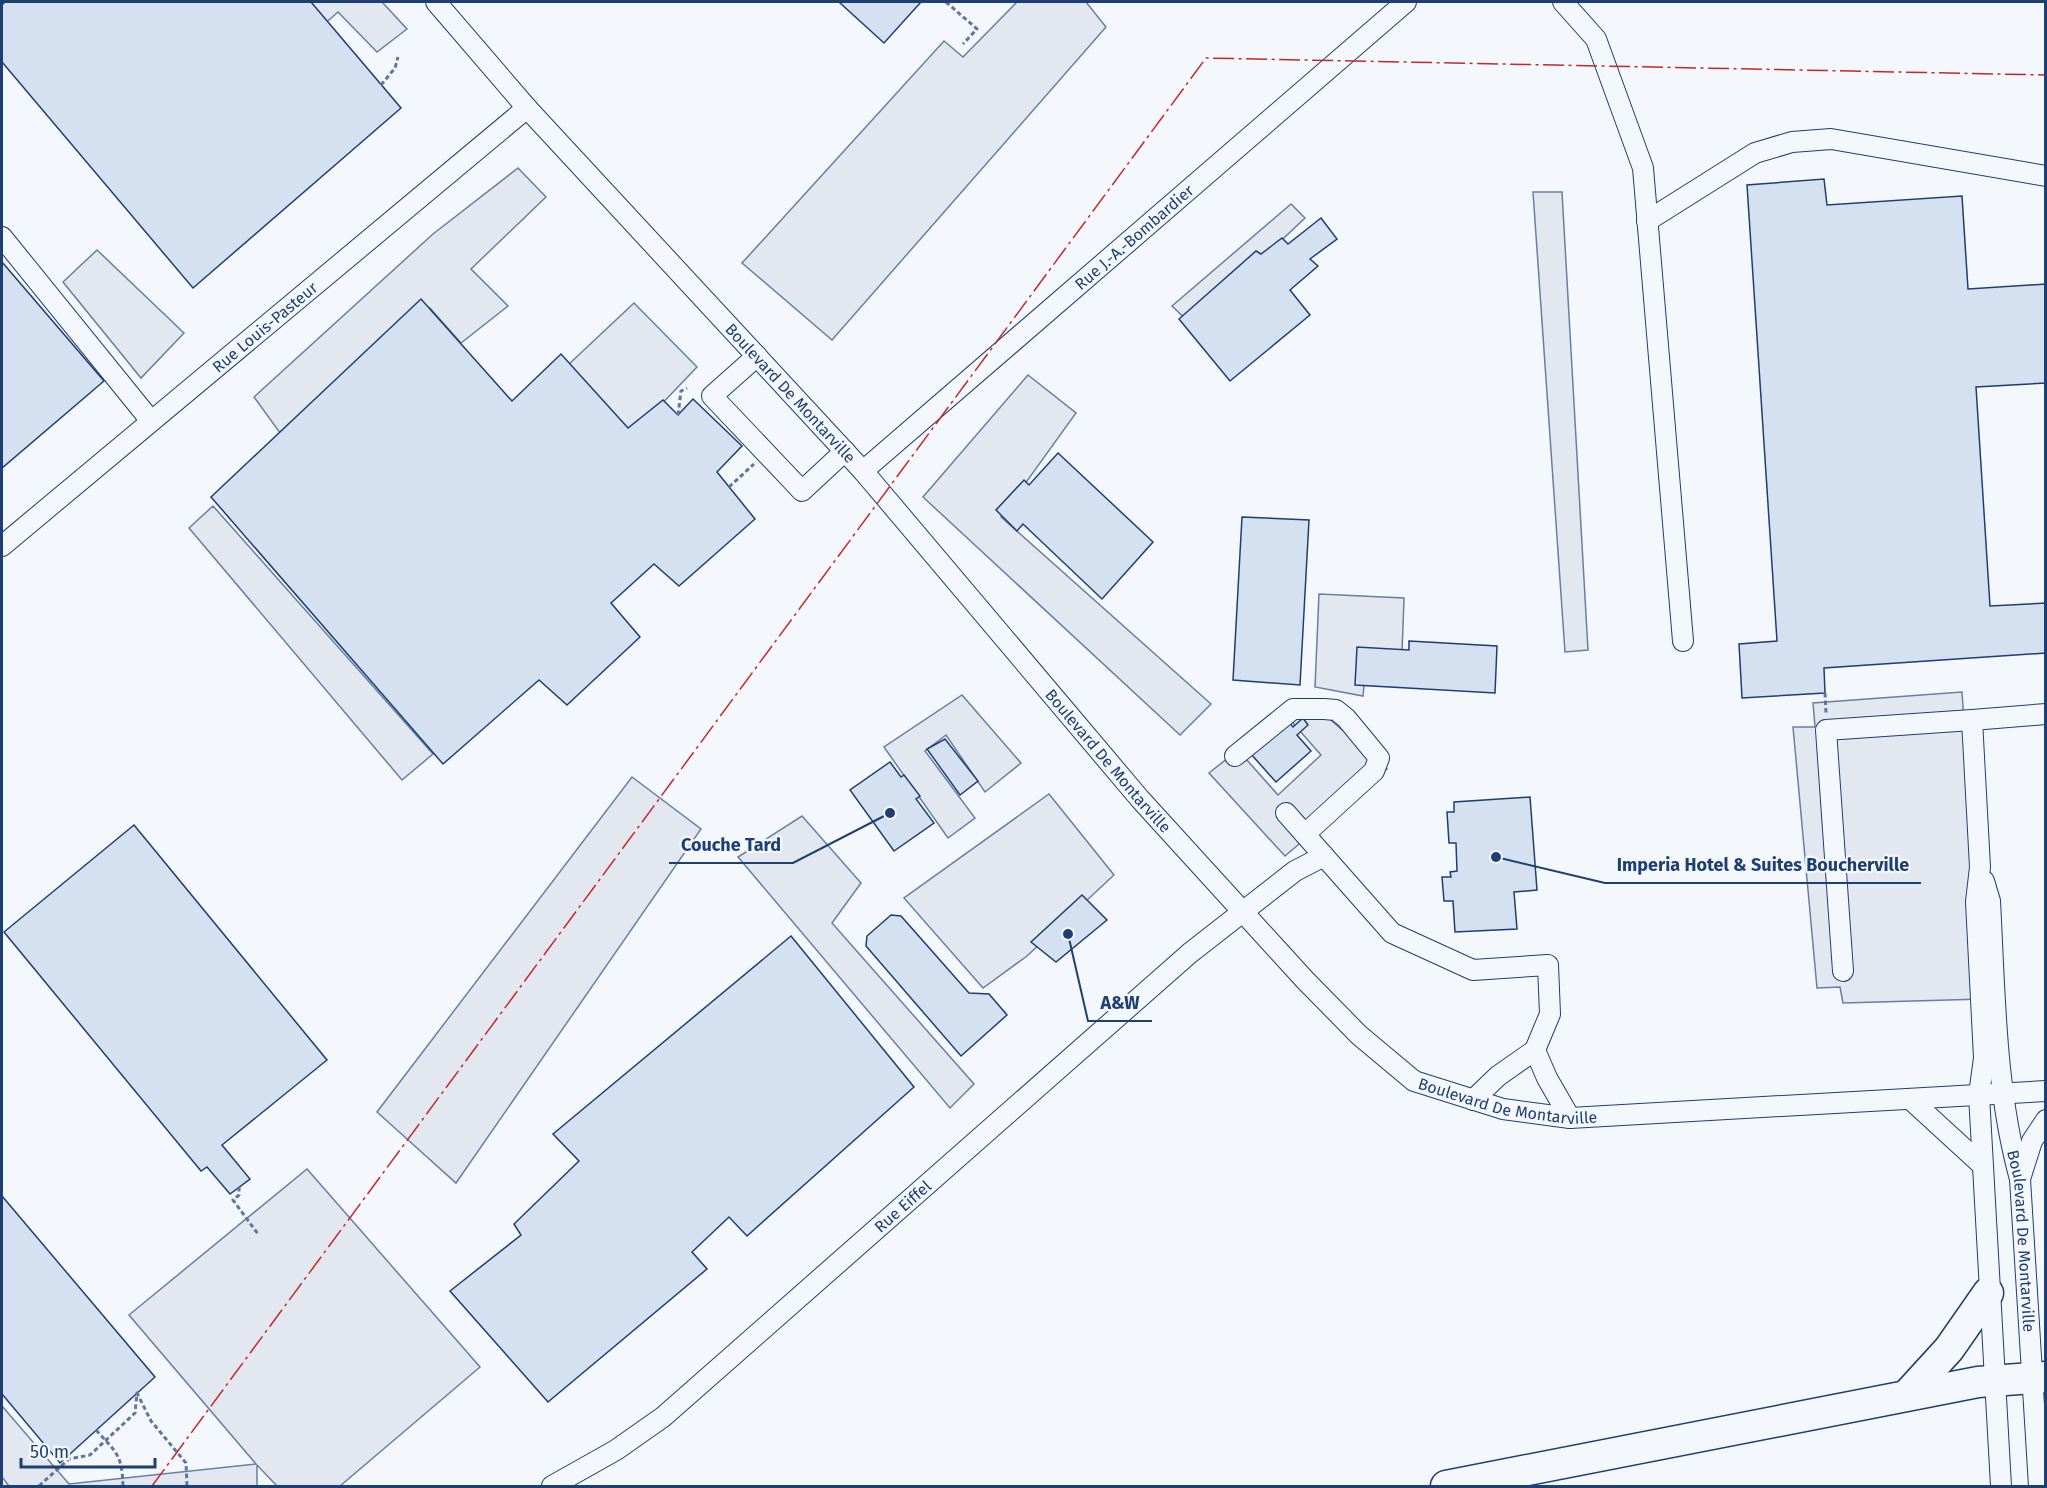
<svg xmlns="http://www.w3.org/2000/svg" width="2047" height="1488" font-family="'Fira Sans',sans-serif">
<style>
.parking{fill:#e3e8f0;stroke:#687fa3;stroke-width:1.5}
.building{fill:#d5e0f0;stroke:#1d3f73;stroke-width:1.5}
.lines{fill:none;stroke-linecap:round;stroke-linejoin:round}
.minor-casing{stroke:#1d3f73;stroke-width:22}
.highway-casing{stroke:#1d3f73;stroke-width:33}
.path{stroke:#5e769c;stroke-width:3;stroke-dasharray:4.5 3;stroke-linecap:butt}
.minor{stroke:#f4f7fb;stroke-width:20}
.highway{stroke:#f4f7fb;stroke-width:30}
.power{stroke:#c62828;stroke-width:1.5;stroke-dasharray:21 4.5 3 4.5;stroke-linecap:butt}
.labels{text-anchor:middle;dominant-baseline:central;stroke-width:4.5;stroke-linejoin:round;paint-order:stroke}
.street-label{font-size:16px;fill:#1d3f73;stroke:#f4f7fb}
.leader{fill:none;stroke:#1d3f73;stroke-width:2}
.callout-dot{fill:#1d3f73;stroke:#f4f7fb;stroke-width:2}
.callout-label{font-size:18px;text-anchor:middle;font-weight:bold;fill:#1d3f73;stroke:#f4f7fb;stroke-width:4.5;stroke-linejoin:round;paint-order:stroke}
</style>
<rect width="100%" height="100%" fill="#f4f7fb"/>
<g class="parking">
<path d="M301 2H382L407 29 377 52 338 12 322 26Z"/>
<path d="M1017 2H1086L1106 27 832 340 742 263 944 41 963 57Z"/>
<path d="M518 168 546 197 471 269 508 306 461 343 430 308 283 437 254 397 433 234Z"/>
<path d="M1533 192H1562L1588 650 1565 652Z"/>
<path d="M1291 204 1305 218 1192 325 1172 306Z"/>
<path d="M97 250 184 333 141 378 63 282Z"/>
<path d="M634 303 697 367 632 435 568 365Z"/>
<path d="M1028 375 1076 413 1001 517 1211 704 1180 735 923 497Z"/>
<path d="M213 506 433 754 402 780 189 528Z"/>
<path d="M1319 594 1404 598 1402 653 1367 652 1363 696 1315 687Z"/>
<path d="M1962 692 1983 999 1843 1003 1840 987 1817 988 1793 727H1815L1813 703Z"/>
<path d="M962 695 1021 763 985 792 946 735 925 751 975 818 948 838 884 747Z"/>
<path d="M1285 714 1325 715 1387 769 1285 856 1209 773 1238 750 1278 795 1321 755Z"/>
<path d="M632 777 701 829 456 1183 377 1112Z"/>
<path d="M1049 794 1114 875 1027 956 983 988 904 898Z"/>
<path d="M802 816 861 883 832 923 974 1084 950 1108 738 857Z"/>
<path d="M307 1169 480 1367 340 1486H277L257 1465V1486H9L2 1477V1406L69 1484 256 1464 129 1315Z"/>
</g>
<g class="building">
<path d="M5 2H311L401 108 193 288 2 62V5Z"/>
<path d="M839 2H921L884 43Z"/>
<path d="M1824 179 1827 205 1962 196 1968 289 2046 284V383L1976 387 1990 606 2046 603V653L1824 668 1825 693 1742 698 1739 644 1777 641 1747 185Z"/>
<path d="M1321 218 1337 239 1310 259 1318 266 1290 290 1310 315 1230 381 1179 319 1256 251 1261 254 1282 238 1288 244Z"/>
<path d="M2 262 104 381 2 468Z"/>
<path d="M421 299 512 401 561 354 628 428 663 400 678 415 693 399 742 446 717 472 755 519 679 586 654 564 611 603 640 637 567 705 539 680 443 764 211 497Z"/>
<path d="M1058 453 1153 542 1102 599 1023 524 1017 531 996 510 1024 480 1029 485Z"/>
<path d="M1242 517 1309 520 1300 685 1233 680Z"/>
<path d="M1409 641 1497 646 1495 693 1355 685 1357 647 1409 650Z"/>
<path d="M1303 718 1308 725 1297 735 1311 751 1276 782 1250 753 1287 720 1293 727Z"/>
<path d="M945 739 978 781 960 795 927 749Z"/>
<path d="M890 762 901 777 904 775 920 796 916 799 934 823 894 851 850 790Z"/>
<path d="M1530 797 1537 890 1514 892 1517 929 1455 932 1453 901H1444L1442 877H1451L1450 872 1457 871 1456 843H1449L1447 812H1454V802Z"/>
<path d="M134 825 327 1060 222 1145 250 1179 230 1194 207 1167 201 1171 4 932Z"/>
<path d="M1082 895 1107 920 1056 962 1031 942Z"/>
<path d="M891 915 901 916 969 993 989 994 1007 1015 961 1056 866 946 867 936Z"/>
<path d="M791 936 914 1087 747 1236 729 1217 692 1252 707 1269 548 1402 450 1291 521 1235 514 1224 579 1161 553 1134Z"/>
<path d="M2 1196 155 1377 60 1463 2 1394Z"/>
</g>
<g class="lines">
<defs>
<g id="minor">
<path id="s1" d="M436 2 527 108 863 471 1140 799 1305 980 1359 1035 1414 1081 1503 1109 1570 1118 2046 1091"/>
<path d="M1563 2 1596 39 1643 168 1683 641"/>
<path d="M1647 221 1755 153 1792 142 1831 139 2046 176"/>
<path d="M2 237 151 421"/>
<path d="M757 356 712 396 802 491 845 451"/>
<path id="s2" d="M863 471 1406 2"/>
<path id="s3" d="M2 546 527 108"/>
<path d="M1235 756 1293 709H1324L1336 710 1346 718 1379 758 1374 771 1305 834"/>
<path d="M1286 813 1392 933 1473 970 1548 965 1550 1014 1535 1050 1498 1076 1473 1100"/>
<path id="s4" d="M1984 881 1990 901C1995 993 1995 1089 2020 1179L2039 1486"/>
<path d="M1843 971 1826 730 1972 720"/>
<path d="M1535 1050 1547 1078 1570 1118"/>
<path d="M1910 1099 1982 1165"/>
<path d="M2020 1179 2032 1141 2046 1120"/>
<path id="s5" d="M552 1486 616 1450 663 1417 1190 953 1295 871 1324 856"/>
<path d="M2001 1486 1979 1095 1984 1058 1976 902 1980 867 1972 720 2046 714"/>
</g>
<g id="highway">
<path d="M1907 1395 1949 1349 1988 1293"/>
<path d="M1446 1486 1978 1382 2046 1377"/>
</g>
</defs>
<use href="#minor" class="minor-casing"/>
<use href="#highway" class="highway-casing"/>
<g class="path">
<path d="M946 2 977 29 963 44"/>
<path d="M381 85 395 68 398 57"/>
<path d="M678 415 681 391 687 388"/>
<path d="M729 487 754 464"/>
<path d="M1825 693 1826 713"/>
<path d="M239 1187V1195L233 1200 258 1234"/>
<path d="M96 1430C117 1453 122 1455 123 1486"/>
<path d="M39 1486 69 1459 90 1455 135 1413 137 1393 151 1421 186 1463 187 1486"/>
</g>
<use href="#minor" class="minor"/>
<use href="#highway" class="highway"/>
<path class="power" d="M152 1486 1206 58 2046 75"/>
</g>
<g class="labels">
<g class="street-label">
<text stroke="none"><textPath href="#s2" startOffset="358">Rue J.-A.-Bombardier</textPath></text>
<text stroke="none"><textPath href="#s3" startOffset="342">Rue Louis-Pasteur</textPath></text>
<text stroke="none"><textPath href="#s1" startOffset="528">Boulevard De Montarville</textPath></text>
<text stroke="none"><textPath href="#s1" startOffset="1014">Boulevard De Montarville</textPath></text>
<text stroke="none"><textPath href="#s1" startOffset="1554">Boulevard De Montarville</textPath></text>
<text stroke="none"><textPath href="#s5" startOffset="450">Rue Eiffel</textPath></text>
<text stroke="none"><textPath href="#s4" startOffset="363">Boulevard De Montarville</textPath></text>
</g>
</g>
<path class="leader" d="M890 813L793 863H669M1496 857L1605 883H1921M1068 934L1088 1021H1152"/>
<g class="callout-dot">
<circle cx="890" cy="813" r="6"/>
<circle cx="1496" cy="857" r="6"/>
<circle cx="1068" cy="934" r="6"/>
</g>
<g class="callout-label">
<text x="731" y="851">Couche Tard</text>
<text x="1763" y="871">Imperia Hotel &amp; Suites Boucherville</text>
<text x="1120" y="1009">A&amp;W</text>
</g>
<rect width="2047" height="1488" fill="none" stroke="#1d3f73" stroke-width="6"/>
<path d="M21 1458v9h134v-9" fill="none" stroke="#1d3f73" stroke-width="3"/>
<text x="30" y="1458" font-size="18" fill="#1d3f73" stroke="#f4f7fb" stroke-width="4.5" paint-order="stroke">50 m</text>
</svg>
